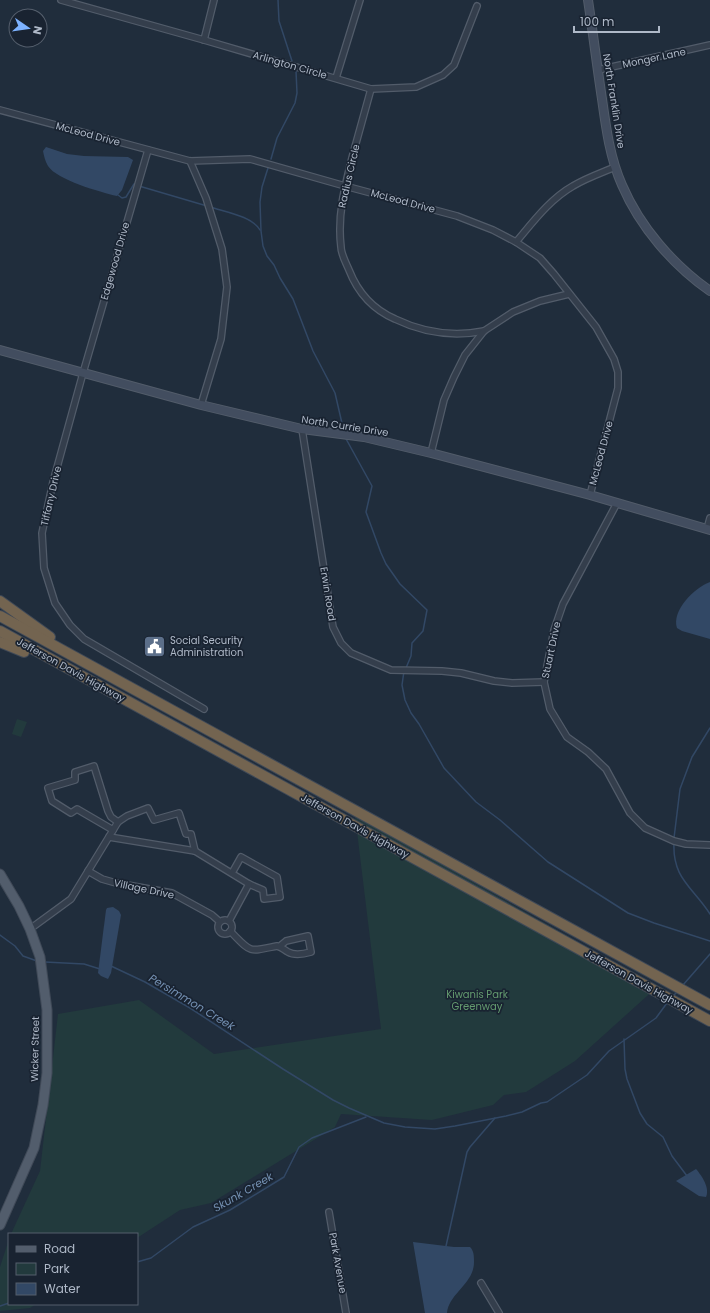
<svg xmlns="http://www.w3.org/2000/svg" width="710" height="1313" font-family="Poppins,sans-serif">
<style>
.green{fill:#223a3d}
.water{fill:#324865}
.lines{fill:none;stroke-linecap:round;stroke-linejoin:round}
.stream{stroke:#324865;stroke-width:1.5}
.street-casing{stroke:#525c6a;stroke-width:8}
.secondary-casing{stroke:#525c6a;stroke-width:10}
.primary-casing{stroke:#404a58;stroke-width:11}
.highway-casing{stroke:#3f4957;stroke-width:12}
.street{stroke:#343e4c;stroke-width:5.5}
.secondary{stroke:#424d5f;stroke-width:8}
.primary{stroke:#525d6c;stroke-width:9}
.highway{stroke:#736450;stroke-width:10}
.labels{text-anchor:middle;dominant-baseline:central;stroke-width:3.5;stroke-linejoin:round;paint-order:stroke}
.street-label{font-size:10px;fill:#afb9c8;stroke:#192331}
.poi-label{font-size:10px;fill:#afb9c8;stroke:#192331;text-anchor:start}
.park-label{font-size:10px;fill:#649b6f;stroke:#192331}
.water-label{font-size:11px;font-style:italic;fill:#7490b2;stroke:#192331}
</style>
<rect width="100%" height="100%" fill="#202d3c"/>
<g class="green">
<path d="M17 719 27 722 21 737 12 734Z"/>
<path d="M355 815 657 987 575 1061 526 1092 504 1095 493 1105 432 1120 341 1114 335 1127 211 1203 180 1210 137 1238V1234H11L40 1171 58 1014 139 1000 214 1054 381 1029Z"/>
<path d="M9 1239V1304H36L30 1308 0 1311V1267Z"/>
</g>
<g class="water">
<path d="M46 147 67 154 84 156 128 157 133 160 122 190 117 196C100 192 57 180 48 166 45 161 44 156 43 151Z"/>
<path d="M710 582V639L682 631 677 628C671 611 695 587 710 582Z"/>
<path d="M113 907 119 911 121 915 111 973 108 979 101 976 98 973 106 910 107 908Z"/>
<path d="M696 1169C702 1176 710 1188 706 1197L699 1196 676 1181Z"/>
<path d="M413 1242 454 1247H470C474 1251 474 1256 474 1262 474 1284 449 1293 447 1313H425Z"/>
</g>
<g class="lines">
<g class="stream">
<path d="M278 0 279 21 292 61"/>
<path d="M271 159 277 138 295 103 297 93 296 71"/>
<path d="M268 168 262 187 260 202 261 231 263 246 267 256 274 265 280 278 293 299 313 351 335 393 344 432"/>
<path d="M139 186 207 206"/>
<path d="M118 195 122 198 126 197 134 184 136 185"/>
<path d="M210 207C225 212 252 216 260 230"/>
<path d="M345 437 372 486 366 512 381 553 386 564 400 584 427 610 423 631 412 643 411 656 406 668"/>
<path d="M404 671 402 685 405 700 411 713 419 724 444 768 476 802 500 820 548 862 628 913 654 923 710 941"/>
<path d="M674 838 680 789 692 757 710 728"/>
<path d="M674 842C672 879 693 887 710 914"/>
<path d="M0 935 15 946 23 956 37 961"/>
<path d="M45 962 84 964 100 969"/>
<path d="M111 966 145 982 190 1008 283 1069 333 1100 349 1108 384 1123 405 1127 435 1129 455 1126 506 1116 522 1112 541 1103 547 1102 587 1075 609 1051 656 1018 667 1003"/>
<path d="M683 985 710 954"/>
<path d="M672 997 678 991"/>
<path d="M624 1039 625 1069 627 1079 640 1113 647 1124 663 1137 672 1156 687 1176"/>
<path d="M446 1246 467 1152 470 1147 495 1118"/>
<path d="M137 1262 151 1258 193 1227 230 1210 284 1177 299 1147 312 1138 366 1117"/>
<path d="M0 1306 9 1303"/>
</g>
<defs>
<g id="street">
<path d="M61 0 204 40 371 89 416 87 443 75 454 65 477 6"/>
<path d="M204 40 214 0"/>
<path d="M598 70 710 45"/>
<path d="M336 78 360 0"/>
<path d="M371 89C365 111 359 133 353 154 345 185 337 215 341 247 341 254 346 263 349 270 358 293 372 309 395 319 424 333 453 337 484 331"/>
<path d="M0 110 190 161 250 159 345 186 457 216 493 230 516 242 540 258 554 274 596 327 614 359 618 372V388L590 495"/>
<path d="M148 150 83 373 53 482 42 533 44 568 55 603 70 625 84 639 204 709"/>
<path d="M190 161 206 198 222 249 227 287 221 339 201 405"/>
<path d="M516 242C533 222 550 199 573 186 586 178 601 173 615 167"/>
<path d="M302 429 333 627 341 643 351 653 391 670 442 671 461 673 494 681 512 683 544 682"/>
<path d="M431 453 444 400 454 377 465 355 484 331 513 312 540 301 569 294"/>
<path d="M617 503 563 604 554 630 544 682 550 709 567 737 588 752 606 769 630 813 645 828 674 841 686 844 710 845"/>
<path d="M707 529 710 518"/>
<path d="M113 830 77 809 71 813 52 801 48 788 75 780V772L94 766 108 811 111 817 118 822"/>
<path d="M109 837 195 851 249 884 263 890 264 899 280 897 277 877 241 857 232 873"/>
<path d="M88 871 102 879 116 883 172 893 212 915 220 922"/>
<circle cx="225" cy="927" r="7"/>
<path d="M229 921 249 884"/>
<path d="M30 929 71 899 118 822 127 816 148 808 154 820 179 813 186 834H191L195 851"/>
<path d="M230 931C252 953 247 952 277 946 282 947 284 950 288 952 295 956 304 954 311 952L308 936 286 941 280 946"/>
<path d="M329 1212 346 1313"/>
<path d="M481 1283 499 1313"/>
</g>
<g id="secondary">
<path d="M588 0C593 33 597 66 602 99 606 128 610 158 622 185 640 227 673 265 710 291"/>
<path d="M0 350 201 405 302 429 364 437 431 453 590 495 710 530"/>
</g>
<path id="primary" d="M0 874 19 906 30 929 40 957 47 1010V1073L43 1105 34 1148 0 1225"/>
<g id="highway">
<path d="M0 601 50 637"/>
<path d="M0 616 710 1005"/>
<path d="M0 631 710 1021"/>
<path d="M0 642 24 652"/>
</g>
</defs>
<use href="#street" class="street-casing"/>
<use href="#secondary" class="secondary-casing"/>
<use href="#primary" class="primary-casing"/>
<use href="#highway" class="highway-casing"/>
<use href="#street" class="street"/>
<use href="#secondary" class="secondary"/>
<use href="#primary" class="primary"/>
<use href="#highway" class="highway"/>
</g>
<defs>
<symbol id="civic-square" viewBox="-11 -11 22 22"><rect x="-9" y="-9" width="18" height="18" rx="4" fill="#5c6f8a" stroke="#192331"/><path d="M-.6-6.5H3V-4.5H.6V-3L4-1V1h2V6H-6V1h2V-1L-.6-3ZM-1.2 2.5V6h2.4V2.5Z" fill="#fff"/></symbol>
</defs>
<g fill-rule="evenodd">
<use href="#civic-square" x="142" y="634" width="25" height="25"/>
</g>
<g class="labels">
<g class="street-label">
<text transform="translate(654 58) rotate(-12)">Monger Lane</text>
<text transform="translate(290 65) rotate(16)">Arlington Circle</text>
<text transform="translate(614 101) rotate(81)">North Franklin Drive</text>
<text transform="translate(88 134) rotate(15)">McLeod Drive</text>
<text transform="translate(349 176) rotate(-77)">Radius Circle</text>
<text transform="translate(403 201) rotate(15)">McLeod Drive</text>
<text transform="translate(115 261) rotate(-74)">Edgewood Drive</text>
<text transform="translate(345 426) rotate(9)">North Currie Drive</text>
<text transform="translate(601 453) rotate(-75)">McLeod Drive</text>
<text transform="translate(51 496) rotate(-77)">Tiffany Drive</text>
<text transform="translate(328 594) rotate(81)">Erwin Road</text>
<text transform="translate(551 650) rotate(-78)">Stuart Drive</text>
<text transform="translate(71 670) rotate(29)">Jefferson Davis Highway</text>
<text transform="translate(355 826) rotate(29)">Jefferson Davis Highway</text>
<text transform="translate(144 889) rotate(12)">Village Drive</text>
<text transform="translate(639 982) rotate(29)">Jefferson Davis Highway</text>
<text transform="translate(35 1049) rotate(-89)">Wicker Street</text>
<text transform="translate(338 1263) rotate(80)">Park Avenue</text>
</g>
<g class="poi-label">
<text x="170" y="640">Social Security<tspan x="170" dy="12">Administration</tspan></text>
</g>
<g class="park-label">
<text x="477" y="994">Kiwanis Park<tspan x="477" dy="12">Greenway</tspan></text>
</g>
<g class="water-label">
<text transform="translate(192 1002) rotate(31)">Persimmon Creek</text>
<text transform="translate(243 1192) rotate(-30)">Skunk Creek</text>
</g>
</g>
<rect x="8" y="1233" width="130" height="72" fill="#192331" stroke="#555f6d"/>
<rect x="16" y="1246" width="20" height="6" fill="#525d6c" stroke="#555f6d"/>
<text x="44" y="1253" font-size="12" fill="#afb9c8">Road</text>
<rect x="16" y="1263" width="20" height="12" fill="#223a3d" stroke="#555f6d"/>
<text x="44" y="1273" font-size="12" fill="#afb9c8">Park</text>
<rect x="16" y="1283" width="20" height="12" fill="#324865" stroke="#555f6d"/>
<text x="44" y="1293" font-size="12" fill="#afb9c8">Water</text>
<g transform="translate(28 28) rotate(103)"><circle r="19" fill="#192331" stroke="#555f6d"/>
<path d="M0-3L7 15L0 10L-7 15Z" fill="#7db2ff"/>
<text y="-6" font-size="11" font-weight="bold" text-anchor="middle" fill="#afb9c8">N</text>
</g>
<path d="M574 26v6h85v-6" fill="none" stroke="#afb9c8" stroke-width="2"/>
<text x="580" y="26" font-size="12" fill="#afb9c8" stroke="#192331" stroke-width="3" paint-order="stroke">100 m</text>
</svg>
